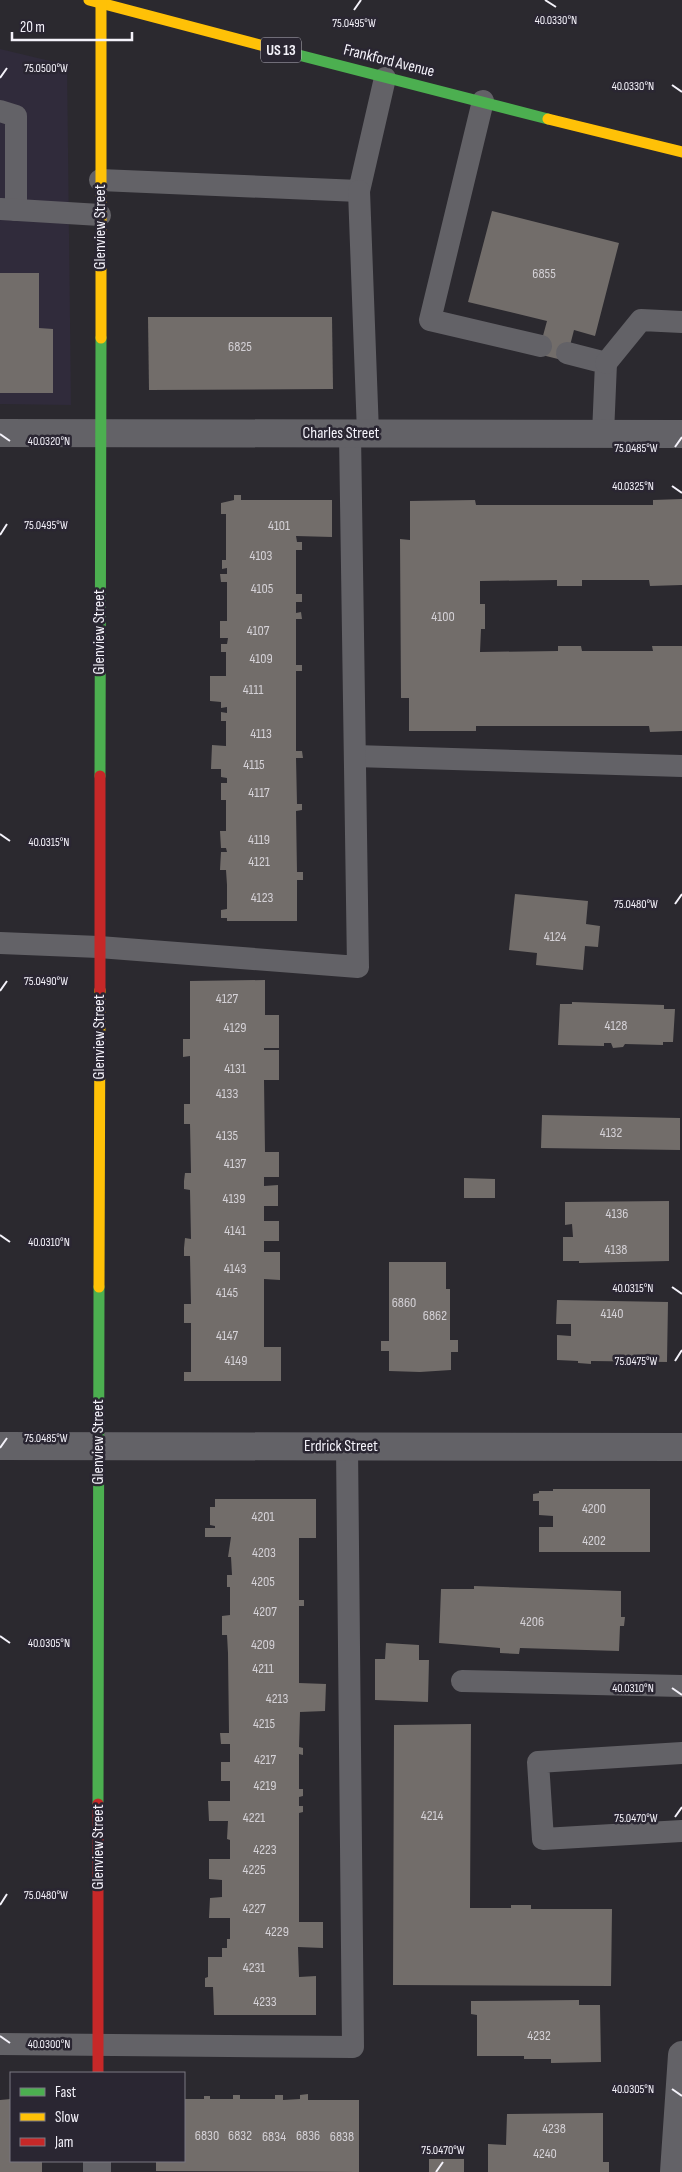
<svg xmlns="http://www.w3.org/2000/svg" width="682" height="2172" font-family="'Sofia Sans Condensed',sans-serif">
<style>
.built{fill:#302b3b}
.building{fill:#726d6a}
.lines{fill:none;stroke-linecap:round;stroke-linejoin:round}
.lane{stroke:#636267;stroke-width:22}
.street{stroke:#636267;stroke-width:28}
.fast{stroke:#4caf50;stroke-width:11}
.slow{stroke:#ffc107;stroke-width:11}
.jam{stroke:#c62828;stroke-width:11}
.ticks{fill:none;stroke:#f4f2fa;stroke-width:2}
.labels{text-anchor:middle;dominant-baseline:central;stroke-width:5;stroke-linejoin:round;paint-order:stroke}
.number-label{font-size:14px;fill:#d4d1d6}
.shield{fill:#2a2632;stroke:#b7b5be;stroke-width:1}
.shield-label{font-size:15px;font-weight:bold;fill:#f4f2fa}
.street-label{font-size:16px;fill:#f4f2fa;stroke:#2a2632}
.ticks-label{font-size:12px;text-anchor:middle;fill:#f4f2fa;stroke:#2a2632;stroke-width:5;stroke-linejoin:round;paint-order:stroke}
</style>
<rect width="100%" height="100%" fill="#2b292f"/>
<path class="built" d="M0 49 67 65 71 405 0 404Z"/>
<g class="building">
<path d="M492 211 619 243 595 336 574 330 566 361 538 354 547 321 468 302Z"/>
<path d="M0 273H39V328L53 329V393H0Z"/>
<path d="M148 317H332L333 389 149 390Z"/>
<path d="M234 495H241V500H332V537L296 536 297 542H302V550H296V594H302V602H296V613L301 612 302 619H296V665H302V671H296V751H302L303 758H296L297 804H302V810L296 811 297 872H303V880H297V921H227V918H221V910L227 909V885L226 870H220L221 852H227L226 848H221L220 831H226V800H221V783H227V778L221 777V769H211L212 745 226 746V721H221V712L227 713V707L221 708V702L210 701V676H226V652H221V644H227L228 638H220V621H227V582H221L220 574H227V568L222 569V560H226V514H221V503L234 500Z"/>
<path d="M682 499V585L650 586 649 580H582V586H557V580L480 581V604H485V629H481L480 652 558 651V646H581L582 651H653L652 646H682V731L650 732 649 726H476V731H409V698H401L400 539 410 540V501L475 500 476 505H653V500Z"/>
<path d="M515 894 588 901 586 924 600 926 598 947 585 946 583 970 536 965 537 953 509 950Z"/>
<path d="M265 980V1015H279V1048H264V1050H279V1080H264L265 1152H279V1177H264V1186L278 1185V1206H264V1221H279V1241H264V1252H280V1280L264 1279V1347H281V1381H184V1372H191V1323H184V1304H191L190 1256H184V1248L185 1238 191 1239 190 1190 184 1189V1181L185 1173H191L190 1124H184V1104H190V1056L183 1057V1039H190V981Z"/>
<path d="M572 1002 664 1005V1009H675L673 1042H663V1045L625 1044 623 1047 613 1048 611 1043H604V1046L558 1045 560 1004H572Z"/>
<path d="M542 1115 680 1118V1150L541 1148Z"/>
<path d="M464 1178 495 1179V1198H464Z"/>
<path d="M669 1201V1261L579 1263V1261H563V1237H573L572 1224 565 1225V1202Z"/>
<path d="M389 1262H446V1289H450V1340H458V1352H451V1370L420 1372 389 1371V1351H381V1341H389Z"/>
<path d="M557 1300 668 1302 667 1362 591 1361V1364L578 1363V1361L557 1360V1335L571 1336V1324H556Z"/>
<path d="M553 1489H650V1552H539V1527H553V1516L539 1515V1501H533V1494L539 1493V1491H553Z"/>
<path d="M215 1499H316V1538H299V1600H304V1606H299V1683L326 1684 325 1711 300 1712 299 1747 303 1748V1755L299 1754V1789H303V1796L299 1797V1806H303V1812L299 1813V1922H323V1948L298 1947 299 1977 316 1976V2015H214L213 1987H205V1978L208 1977V1957H222V1948H227V1939H230V1918H209L210 1898 222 1897V1880L209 1879V1859H230V1840L227 1839 228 1821H209L208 1801H230V1781H221V1762H230V1744H221L220 1733H229L228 1653 227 1635H222V1616L230 1615V1587H227V1575H232L231 1557H228L231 1537H205V1528H215V1526L210 1525V1507H215Z"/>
<path d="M474 1586 621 1591V1617H625L624 1626H620L619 1651 520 1648 519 1654 500 1653V1648L439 1643 441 1589H474Z"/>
<path d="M386 1643 419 1645V1660H429L428 1702 375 1700V1659H385Z"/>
<path d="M471 1724 470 1908H511V1905H531V1909H612L611 1986 393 1985 394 1725Z"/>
<path d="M579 2000V2005H600L601 2062 551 2063V2059H524V2056H477V2015L471 2014V2001Z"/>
<path d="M308 2094V2100H359V2172L156 2171V2161H184V2099H204V2096H210V2099H233V2095H240V2099H275V2095H283V2100L300 2099V2095Z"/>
<path d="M11 2099V2161H42V2172H0V2100Z"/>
<path d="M603 2113V2162H609V2172H488V2144L506 2145 507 2114Z"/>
<rect x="429" y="2159" width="35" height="13"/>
</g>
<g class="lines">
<g class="lane">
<path d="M483 101 430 320 541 346"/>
<path d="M0 111 16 116V210"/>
<path d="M100 180 359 191 385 78"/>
<path d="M359 191 368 433"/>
<path d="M1 209 100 215"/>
<path d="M567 353 606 363 603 434"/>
<path d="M606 363 641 320 682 322"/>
<path d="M355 756 682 766"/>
<path d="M0 943 99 947 358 967 350 434"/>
<path d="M462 1681 682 1686"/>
<path d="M682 1753 538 1762 543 1839 682 1831"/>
<path d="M0 2044 353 2047 347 1446"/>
</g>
<g class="street">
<path d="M0 433 682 434"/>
<path d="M0 1446 682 1447"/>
<path d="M97 2172V2161"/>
<path d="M674 2172 682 2055"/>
</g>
<g class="fast">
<path d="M283 51 548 119"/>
<path d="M100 776 101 338"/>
<path d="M98 1804 99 1287"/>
</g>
<g class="slow">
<path d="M89 0 283 51"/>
<path d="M548 119 682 152"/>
<path d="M101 338V0"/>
<path d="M99 1287 100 990"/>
</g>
<g class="jam">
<path d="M100 990V776"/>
<path d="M98 2073V1804"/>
</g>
</g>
<path class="ticks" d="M545 0 556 7M354 10 361 0M0 78 7 68M672 85 682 92M0 434 10 441M675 447 682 437M672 486 682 493M0 535 7 524M0 834 10 841M675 904 682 894M0 991 7 981M0 1235 10 1242M672 1287 682 1294M675 1361 682 1350M0 1448 7 1438M0 1636 10 1643M672 1688 682 1695M675 1817 682 1807M0 1905 7 1894M0 2036 10 2043M672 2089 682 2096M436 2172 443 2162"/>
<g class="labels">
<g class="number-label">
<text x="544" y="273">6855</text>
<text x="240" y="346">6825</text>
<text x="279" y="525">4101</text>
<text x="261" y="555">4103</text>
<text x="262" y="588">4105</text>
<text x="443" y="616">4100</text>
<text x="258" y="630">4107</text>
<text x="261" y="658">4109</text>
<text x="253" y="689">4111</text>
<text x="261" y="733">4113</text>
<text x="254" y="764">4115</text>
<text x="259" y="792">4117</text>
<text x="259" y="839">4119</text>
<text x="259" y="861">4121</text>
<text x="262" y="897">4123</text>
<text x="555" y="936">4124</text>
<text x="227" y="998">4127</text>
<text x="616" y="1025">4128</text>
<text x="235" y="1027">4129</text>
<text x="235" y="1068">4131</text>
<text x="227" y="1093">4133</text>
<text x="611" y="1132">4132</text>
<text x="227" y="1135">4135</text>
<text x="235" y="1163">4137</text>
<text x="234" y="1198">4139</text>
<text x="617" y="1213">4136</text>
<text x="235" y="1230">4141</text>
<text x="616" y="1249">4138</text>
<text x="235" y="1268">4143</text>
<text x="227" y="1292">4145</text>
<text x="404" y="1302">6860</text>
<text x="612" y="1313">4140</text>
<text x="435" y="1315">6862</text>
<text x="227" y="1335">4147</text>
<text x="236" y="1360">4149</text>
<text x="594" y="1508">4200</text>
<text x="263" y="1516">4201</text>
<text x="594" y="1540">4202</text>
<text x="264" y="1552">4203</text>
<text x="263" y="1581">4205</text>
<text x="265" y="1611">4207</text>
<text x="532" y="1621">4206</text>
<text x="263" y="1644">4209</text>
<text x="263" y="1668">4211</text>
<text x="277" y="1698">4213</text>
<text x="264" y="1723">4215</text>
<text x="265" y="1759">4217</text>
<text x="265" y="1785">4219</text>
<text x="432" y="1815">4214</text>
<text x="254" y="1817">4221</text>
<text x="265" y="1849">4223</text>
<text x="254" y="1869">4225</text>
<text x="254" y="1908">4227</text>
<text x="277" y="1931">4229</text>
<text x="254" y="1967">4231</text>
<text x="265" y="2001">4233</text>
<text x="539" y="2035">4232</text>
<text x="554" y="2128">4238</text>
<text x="207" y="2135">6830</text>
<text x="240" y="2135">6832</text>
<text x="308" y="2135">6836</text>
<text x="274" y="2136">6834</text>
<text x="342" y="2136">6838</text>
<text x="545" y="2153">4240</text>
</g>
<rect class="shield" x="261" y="37.5" width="40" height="25" rx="4"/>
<g class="shield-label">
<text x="281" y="50">US 13</text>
</g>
<g class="street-label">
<text transform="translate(389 61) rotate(14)">Frankford Avenue</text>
<text transform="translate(100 227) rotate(-90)">Glenview Street</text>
<text x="341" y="433">Charles Street</text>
<text transform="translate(99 632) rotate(-90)">Glenview Street</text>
<text transform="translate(99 1037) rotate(-90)">Glenview Street</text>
<text transform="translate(98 1442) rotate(-90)">Glenview Street</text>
<text x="341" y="1446">Erdrick Street</text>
<text transform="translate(98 1847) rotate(-90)">Glenview Street</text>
</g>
</g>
<g class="ticks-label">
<text x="556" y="24">40.0330°N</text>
<text x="354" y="27">75.0495°W</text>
<text x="46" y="72">75.0500°W</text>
<text x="633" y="90">40.0330°N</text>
<text x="49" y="445">40.0320°N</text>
<text x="636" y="452">75.0485°W</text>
<text x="633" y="490">40.0325°N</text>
<text x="46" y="529">75.0495°W</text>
<text x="49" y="846">40.0315°N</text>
<text x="636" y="908">75.0480°W</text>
<text x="46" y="985">75.0490°W</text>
<text x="49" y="1246">40.0310°N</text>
<text x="633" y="1292">40.0315°N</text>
<text x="636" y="1365">75.0475°W</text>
<text x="46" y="1442">75.0485°W</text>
<text x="49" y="1647">40.0305°N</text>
<text x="633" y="1692">40.0310°N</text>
<text x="636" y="1822">75.0470°W</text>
<text x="46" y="1899">75.0480°W</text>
<text x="49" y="2048">40.0300°N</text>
<text x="633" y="2093">40.0305°N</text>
<text x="443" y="2154">75.0470°W</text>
</g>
<rect x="10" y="2072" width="175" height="90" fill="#2a2632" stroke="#7b7882"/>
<rect x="20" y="2088" width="25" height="8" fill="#4caf50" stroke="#7b7882"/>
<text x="55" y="2097" font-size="15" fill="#f4f2fa">Fast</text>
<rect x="20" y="2113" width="25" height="8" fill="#ffc107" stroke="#7b7882"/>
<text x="55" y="2122" font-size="15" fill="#f4f2fa">Slow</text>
<rect x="20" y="2138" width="25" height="8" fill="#c62828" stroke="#7b7882"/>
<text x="55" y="2147" font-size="15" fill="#f4f2fa">Jam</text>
<path d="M12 32v8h120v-8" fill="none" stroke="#f4f2fa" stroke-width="2.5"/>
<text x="20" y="32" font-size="15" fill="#f4f2fa" stroke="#2a2632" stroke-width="4" paint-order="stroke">20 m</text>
</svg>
